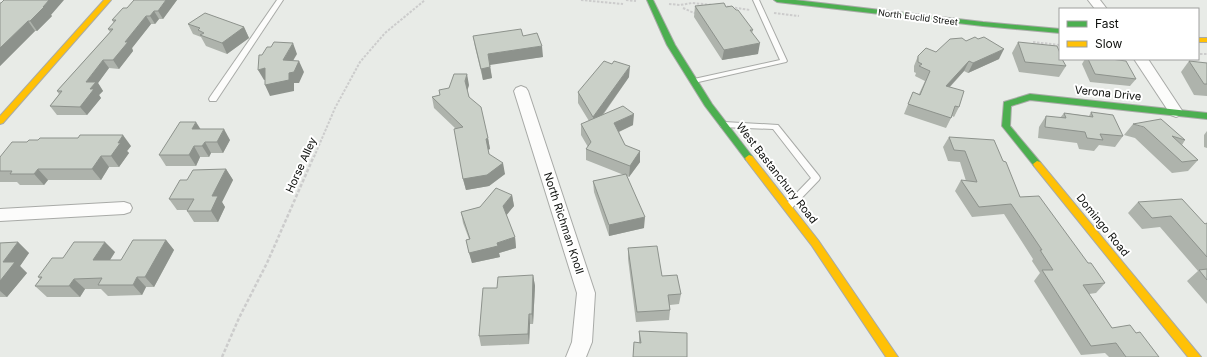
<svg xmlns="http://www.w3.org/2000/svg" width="1207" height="357" font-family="Inter,sans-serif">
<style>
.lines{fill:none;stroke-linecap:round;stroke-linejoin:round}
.lane-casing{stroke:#a8aaa7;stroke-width:2}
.street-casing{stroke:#a8aaa7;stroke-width:2}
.fast-casing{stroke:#a8aaa7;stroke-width:2}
.slow-casing{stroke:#a8aaa7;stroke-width:2}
.path-far1{stroke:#ccc;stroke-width:2;stroke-dasharray:2.5 1.5;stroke-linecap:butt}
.path{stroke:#ccc;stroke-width:2.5;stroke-dasharray:3.5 2;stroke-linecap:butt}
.lane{fill:#fcfcfb;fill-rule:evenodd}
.street{fill:#fcfcfb;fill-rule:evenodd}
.fast{fill:#4caf50;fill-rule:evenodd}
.slow{fill:#ffc107;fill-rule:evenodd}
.wall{fill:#aeb3ac}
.shaded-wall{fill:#8d928c}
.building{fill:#cad0c8;stroke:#8d928c}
.labels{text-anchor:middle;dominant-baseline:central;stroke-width:4;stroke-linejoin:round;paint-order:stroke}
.far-street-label{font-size:9px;fill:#0d0f0c;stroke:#fff}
.street-label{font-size:11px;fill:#0d0f0c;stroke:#fff}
</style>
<rect width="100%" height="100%" fill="#e8ebe7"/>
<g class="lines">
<defs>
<g id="lane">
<path d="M277 0H283L216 101H210L209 99 210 97Z"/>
<path d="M753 0H759L787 61 786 62 694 83H692L691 81 694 79 780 60Z"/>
<path d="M724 122 778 125 819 176 820 178 819 180 791 209H785L784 207 785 205 811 178 773 129 721 127 720 125Z"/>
</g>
<g id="street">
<path d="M1088 0H1100L1107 9H1095Z"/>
<path d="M1134 59H1148L1183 112 1181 115 1176 117 1171 115Z"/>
<path d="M521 86 526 88 528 91 595 293 592 342 586 357H566L572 342 577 293 514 91 516 88Z"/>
<path d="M124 202 130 204 132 208 130 212 124 214 0 221V209Z"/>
</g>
<g id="fast">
<path d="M647 0H653L675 45 712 104 752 156 753 158 752 160H746L705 106 667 45Z"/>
<path d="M774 0H795L983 22 1060 29V33L983 26 777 2Z"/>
<path d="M1030 94 1207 113V119L1030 100 1011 106 1010 126 1040 162 1041 164 1037 167 1034 166 1002 126 1004 102Z"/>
</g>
<g id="slow">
<path d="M104 0H111L3 123 0 124V116Z"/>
<rect x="1198" y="38" width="9" height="4"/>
<path d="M749 155 752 156 818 240 898 357H886L812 246 746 160 745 158Z"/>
<path d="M1037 161 1040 162 1201 357H1188L1034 166 1033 164Z"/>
</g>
</defs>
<use href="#lane" class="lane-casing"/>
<use href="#street" class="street-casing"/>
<use href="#fast" class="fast-casing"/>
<use href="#slow" class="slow-casing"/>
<g class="path-far1">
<path d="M581 0 623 4"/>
<path d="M626 0 636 1"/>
<path d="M669 4 680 5 692 3 713 5"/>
<path d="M723 6 750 10"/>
<path d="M683 8 694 13 697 12"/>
<path d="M774 13 799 16"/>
<path d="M1033 42 1060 45"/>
<path d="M1200 54H1207"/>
<path d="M314 157 335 108 360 62 385 33 425 0"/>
</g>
<path class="path" d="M222 357 239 318 267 263 314 156"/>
<use href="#lane" class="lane"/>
<use href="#street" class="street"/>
<use href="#fast" class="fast"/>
<use href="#slow" class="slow"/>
</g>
<g class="wall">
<path d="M134 0H177L163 19H159L155 24H151L132 48 133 51 119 69 109 68 98 83 103 91 99 95 101 98 87 115H57L50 106 59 94 57 91 110 32 108 29 114 23 112 20 127 8Z"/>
<path d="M0 3 51 15 52 16 37 31H35L0 66Z"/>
<path d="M695 6 726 7 736 10 753 30 752 33 758 54 722 60 694 17Z"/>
<path d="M188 24 244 27 249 38 227 54 206 46 201 37 193 34Z"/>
<path d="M473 36H523L543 57 490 64 492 78 483 80 475 47Z"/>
<path d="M966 41 999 59 968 73 964 71 950 87 959 107 954 117 952 116 946 128 904 114 913 92 919 94 925 81 915 76 916 73 914 72V66L918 56 936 52Z"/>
<path d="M1018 42 1066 66 1059 77 1019 72 1012 53Z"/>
<path d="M1085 59H1111L1136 79 1130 86 1090 82 1082 64Z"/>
<path d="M1189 61 1207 63V96L1194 95 1181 72Z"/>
<path d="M629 77 603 115 633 125 619 132 625 145 640 162 629 177 627 176 644 228 609 236 594 192 593 181 624 175 586 160V149L588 147 581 135V124L589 121 578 103V92Z"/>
<path d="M469 85 467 90 469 97 488 138 490 149 488 150 489 154 505 174 489 186 466 190 463 179 455 128 434 108 432 97 440 95Z"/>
<path d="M1091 112 1123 136 1115 147 1099 145 1094 151 1079 149 1077 143 1038 138 1039 127 1046 116 1060 118 1064 113 1089 116Z"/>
<path d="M1133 124 1185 140 1182 145 1198 160 1188 171 1172 173 1135 138 1124 135Z"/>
<path d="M200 129 230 140 223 153H211L209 157H200L196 166H166L159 155Z"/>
<path d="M1207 131V148L1204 147V135Z"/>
<path d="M949 137 1003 161 1020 197 1088 263 1105 283 1096 293 1089 294 1112 328 1136 333 1159 357H1109L1105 353 1081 355 1034 281 1040 273 1032 261 1033 259 1004 214 972 217 955 191 961 180 966 181 960 162 948 161 943 147Z"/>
<path d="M131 146 127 151 129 153 119 167H109L101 180H48L44 185H20L17 182H0V157Z"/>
<path d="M226 169 233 180 222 202 225 207 218 222H194L187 211 188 210H177L169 199 187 180Z"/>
<path d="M512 195 514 206 506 215 515 237 516 248 499 253 500 257 472 263 466 240 469 239 463 223 461 212 480 207Z"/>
<path d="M1138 202 1205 224 1207 223V304L1187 281 1198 271 1160 227 1142 229 1128 213Z"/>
<path d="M166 240 174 250 154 287H146L142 295 108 296 101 289H85L80 297H47L35 286 40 279 38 277 63 258 115 252 110 260H121Z"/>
<path d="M18 242 29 253 20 266 27 273 7 297H0V243Z"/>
<path d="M628 248 662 276 681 294 679 304 670 305V310L669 320 636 322 628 259Z"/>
<path d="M533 275 535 286 533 324H530L529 344 481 346 479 336 497 288Z"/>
<path d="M639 331 687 357H633L634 342 639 343Z"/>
</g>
<g class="shaded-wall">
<path d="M49 0H64L51 15 52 16 37 31 30 21Z"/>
<path d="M166 0H177L163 19 158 11Z"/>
<path d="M154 11 159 19 155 24 150 16Z"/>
<path d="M146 16 151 24 132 48 133 51 119 69 113 60 125 42Z"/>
<path d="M28 21 35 31 0 66V48Z"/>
<path d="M244 27 249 38 227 54 222 43Z"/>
<path d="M293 43 297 54 287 71 283 60Z"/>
<path d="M760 43 758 54 722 60 724 50Z"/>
<path d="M542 46 543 57 490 65 488 54Z"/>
<path d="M1004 49 999 59 968 73 973 63Z"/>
<path d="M103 60 109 68 98 83 103 91 99 95 101 98 87 115 80 107 86 82Z"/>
<path d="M299 61 304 72 299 83H294V91L270 96 265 85Z"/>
<path d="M969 61 964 71 941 96 946 86Z"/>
<path d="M630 66 629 77 593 128V117Z"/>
<path d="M490 67 492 78 483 80 481 69Z"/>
<path d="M265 68 270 79 264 80 258 70Z"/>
<path d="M467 74 469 85 467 92 465 81Z"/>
<path d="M634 114 633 125 614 134V123Z"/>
<path d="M196 122 203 133 192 129Z"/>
<path d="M224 129 230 140 223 153 217 142Z"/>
<path d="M123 135 131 146 127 151 129 153 119 167 111 156 118 143Z"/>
<path d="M488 138 490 149 487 150 486 139Z"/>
<path d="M205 142 211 153 209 157 202 146Z"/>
<path d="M194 146 200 157 196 166 189 155Z"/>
<path d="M640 151V162L629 177 630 166Z"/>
<path d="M101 156 109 167 101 180 92 169Z"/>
<path d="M503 163 505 174 489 186 466 190 463 179Z"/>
<path d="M38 169 48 180 44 185 34 174Z"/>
<path d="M226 169 233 180 222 202 225 207 218 222 211 211 212 196Z"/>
<path d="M512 195 514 206 505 217 503 206Z"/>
<path d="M645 217 644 228 609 236V225Z"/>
<path d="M515 237 516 248 499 253 500 257 472 263 469 253 497 243Z"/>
<path d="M166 240 174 250 154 287 145 277Z"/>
<path d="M18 242 29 253 20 266 27 273 7 297 0 291V281L3 262Z"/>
<path d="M105 242 115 252 103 271 93 260Z"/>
<path d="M533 275 535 286 533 324 532 314Z"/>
<path d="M137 277 146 287 142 295 133 285Z"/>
<path d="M74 279 85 289 80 297 69 286Z"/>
<path d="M529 314 530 324 529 344 528 334Z"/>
</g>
<g class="building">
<path d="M4 0H49L43 7 45 6 30 21H28L0 48V3H1Z"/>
<path d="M134 0H166L158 11H154L150 16H146L125 42H128L113 60H103L86 82H96L90 89H94L80 107 50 106 62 91H57L113 29H108L116 20H112L123 8H127Z"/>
<path d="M724 3 726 7 732 6 736 10H738L753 30H750L760 43 724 50 695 6Z"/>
<path d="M205 13 244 27 222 43 200 35 204 33 198 30 200 28 188 24Z"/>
<path d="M521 29 523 36 537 33 542 46 488 54 490 67 481 69 473 36Z"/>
<path d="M975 37 978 39 984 37 1004 49 973 63 969 61 946 86 964 91 959 107 955 106 951 118 908 104 913 92 920 95 930 71 919 66 922 64 918 62V56L926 48 936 52 950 39 962 38 966 41Z"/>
<path d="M274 42 293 43 283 60 299 61 294 72 289 73V80L265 85V68L258 70 259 55H262L267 47H271Z"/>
<path d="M1018 42 1057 46 1060 53V59H1062L1066 66 1025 62Z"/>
<path d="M1088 59H1111L1126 61 1136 79 1095 74Z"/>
<path d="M604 61 612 64 614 61 630 66 593 117 578 92Z"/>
<path d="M1189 61 1207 63V84H1204Z"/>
<path d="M454 74H467L465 81 469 97 481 107 488 138 486 139 489 154 503 163 487 175 463 179 454 129 463 127 432 97 440 95 439 90 449 88Z"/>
<path d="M623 106 634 114 614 123 625 145 640 151 630 166 586 149 591 142 581 124Z"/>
<path d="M1091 112 1113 115 1123 136 1100 134 1103 140 1087 138 1085 132 1045 127 1046 116 1066 118 1064 113 1093 117Z"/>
<path d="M1161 119 1185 140 1172 136 1198 160 1182 162 1144 127 1133 124Z"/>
<path d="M180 122H196L192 129H224L217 142H205L202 146H194L189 155H159Z"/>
<path d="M80 135H123L118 143 121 142 111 156H101L92 169H38L34 174H10L12 171H0V157L12 142H27L29 140H38L40 138H78Z"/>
<path d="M949 137 994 140 1003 161 1006 162 1020 197 1039 196 1088 263H1091L1105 283 1083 285 1112 328 1130 325 1136 333 1140 332 1159 357H1126L1116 343 1091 346 1042 270H1053L1040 250H1042L1011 204 979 207 961 180 977 182 965 151 954 150Z"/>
<path d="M226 169 212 196H218L211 211H187L194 199H169L180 180H187L193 170Z"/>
<path d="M626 174 645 217 609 225 593 181Z"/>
<path d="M496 188 512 195 503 206 515 237 497 243 498 246 469 253 466 240 470 239 461 212 480 207Z"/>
<path d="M1182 199 1205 224 1207 223V257L1171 216 1152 218 1138 202Z"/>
<path d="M133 240H166L145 277H137L133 285H98L102 278 74 279 69 286H35L42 277H38L52 258H63L74 242H105L93 260H121Z"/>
<path d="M18 242 3 262H15L0 281V243Z"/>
<path d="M657 246 662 276 677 275 681 294 668 295 670 310 637 312 628 248Z"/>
<path d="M1207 269V280L1199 270Z"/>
<path d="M533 275 532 314H529L528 334 479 336 483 288H497L498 277Z"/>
<path d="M639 331 687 333V357H633L634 342 641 343Z"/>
</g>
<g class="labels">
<g class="far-street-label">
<text transform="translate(918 17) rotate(7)">North Euclid Street</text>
</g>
<g class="street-label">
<text transform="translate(1108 93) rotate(6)">Verona Drive</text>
<text transform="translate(301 165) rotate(-66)">Horse Alley</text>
<text transform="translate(777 173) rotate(52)">West Bastanchury Road</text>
<text transform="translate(564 223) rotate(72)">North Richman Knoll</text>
<text transform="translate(1103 225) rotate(51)">Domingo Road</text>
</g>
</g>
<rect x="1059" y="8" width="140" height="52" fill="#ffffff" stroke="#9e9f9e"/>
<rect x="1067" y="21" width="20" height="6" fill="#4caf50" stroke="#9e9f9e"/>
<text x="1095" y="28" font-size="12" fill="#0d0f0c">Fast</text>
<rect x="1067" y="41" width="20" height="6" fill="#ffc107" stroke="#9e9f9e"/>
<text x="1095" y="48" font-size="12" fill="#0d0f0c">Slow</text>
</svg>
